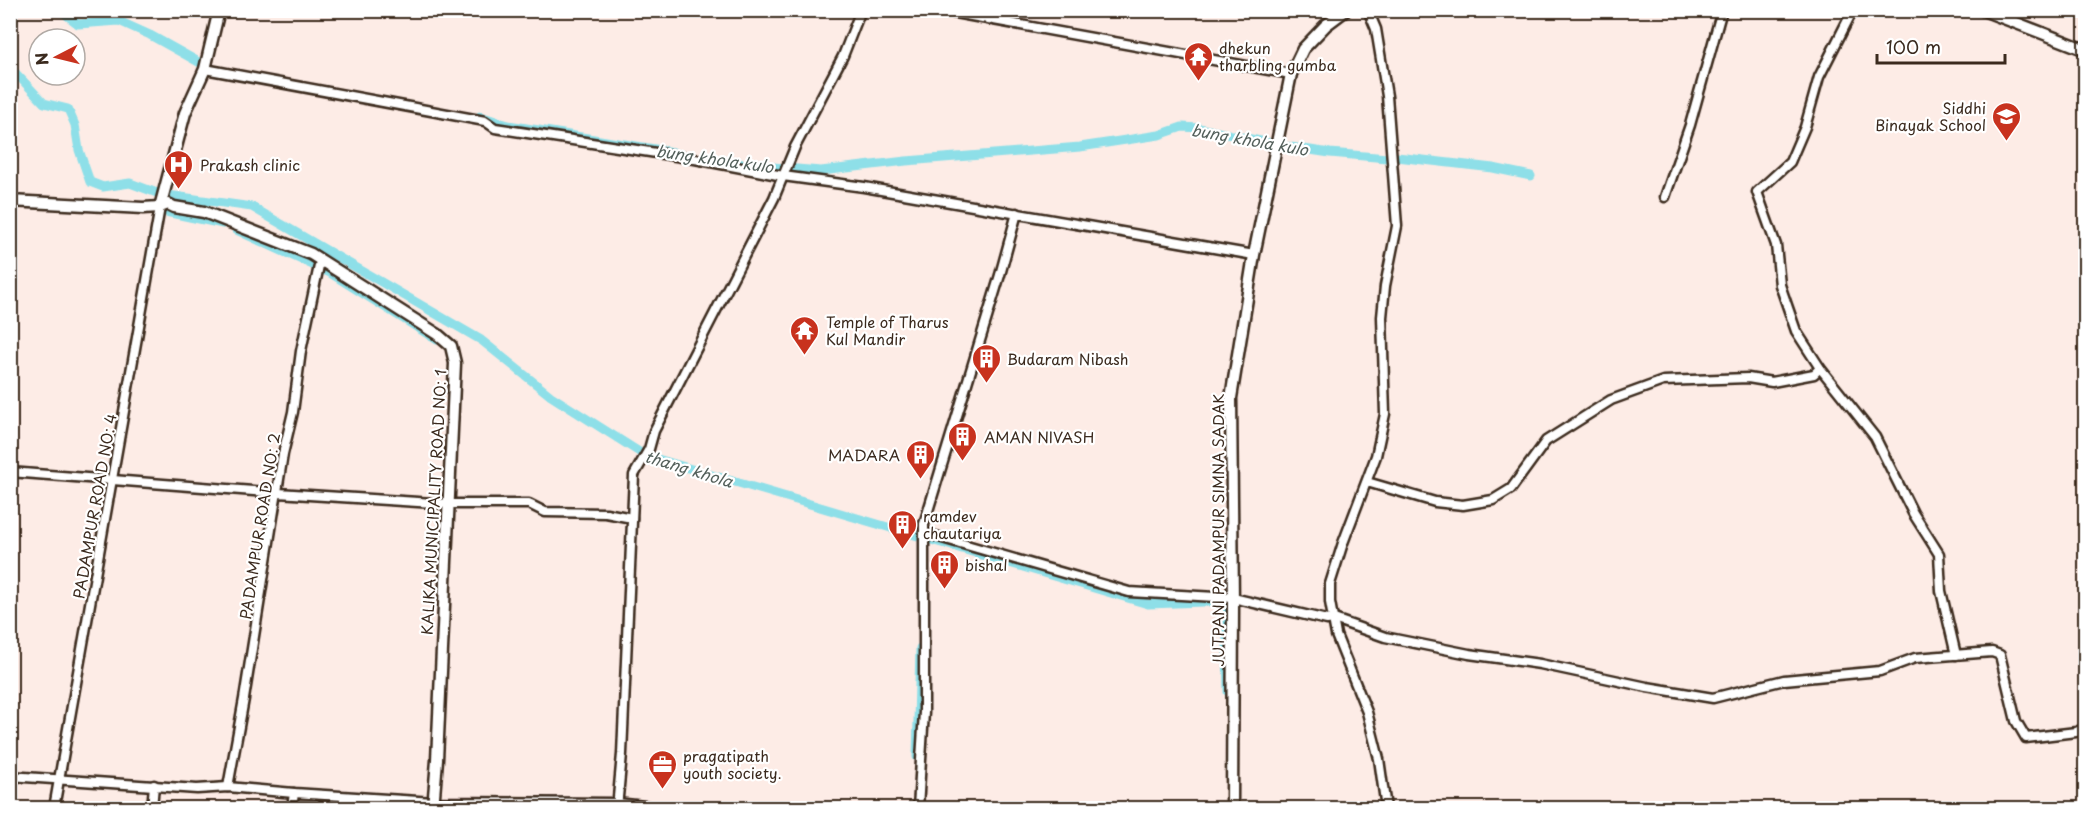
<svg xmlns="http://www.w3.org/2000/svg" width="2096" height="819" font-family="'Playpen Sans',sans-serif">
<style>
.built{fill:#fbded5}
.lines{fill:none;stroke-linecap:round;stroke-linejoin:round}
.canal{stroke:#8edfe8;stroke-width:9}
.minor-casing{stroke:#3b2a1e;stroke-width:13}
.tertiary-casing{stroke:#3b2a1e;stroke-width:15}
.minor{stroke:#fff;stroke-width:8}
.tertiary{stroke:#fff;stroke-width:10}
.labels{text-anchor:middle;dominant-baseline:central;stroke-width:4.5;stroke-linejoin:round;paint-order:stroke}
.poi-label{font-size:15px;fill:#3b2a1e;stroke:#fff;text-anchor:start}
.street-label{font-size:15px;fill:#3b2a1e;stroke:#fff}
.water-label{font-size:16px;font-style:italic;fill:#54605b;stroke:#fff}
</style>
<rect width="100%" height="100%" fill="#fdece6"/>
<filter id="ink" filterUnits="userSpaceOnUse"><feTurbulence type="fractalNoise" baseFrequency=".0167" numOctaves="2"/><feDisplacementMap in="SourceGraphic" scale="12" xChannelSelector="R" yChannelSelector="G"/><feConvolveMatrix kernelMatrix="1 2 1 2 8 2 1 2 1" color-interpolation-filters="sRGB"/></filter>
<g filter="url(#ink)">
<path class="built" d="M938 11H1027L1023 25Z"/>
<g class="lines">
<g class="canal">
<path d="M60 10 78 24 119 21 150 35 204 65 210 66"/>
<path d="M10 67 44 103 68 109 75 125 79 150 90 182 103 187 130 183 157 193"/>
<path d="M480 116 508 125 673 152"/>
<path d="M1397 157 1493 168 1531 176"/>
<path d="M713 159 749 165 821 171 906 161 1080 147 1159 135 1182 127 1199 128 1284 146 1330 153 1387 158"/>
<path d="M167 195 252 207 481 340 551 396 644 455 1148 604 1230 601"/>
<path d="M161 211 223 224"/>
<path d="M236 230 330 273 437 340"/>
<path d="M1226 602 1228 692"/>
<path d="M917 757 920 648"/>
</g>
<defs>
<g id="minor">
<path d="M938 10 1291 74"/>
<path d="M1368 10 1376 29 1387 96 1397 226 1385 286 1382 317 1385 414 1376 456 1343 543 1330 584V602L1336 635 1367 712 1379 759 1386 808"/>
<path d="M1853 10 1819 77 1805 127 1790 162 1757 192 1776 245 1780 285 1796 331 1820 368 1875 437 1913 513 1939 554 1941 591 1956 655"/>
<path d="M205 69 485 121 495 128 695 159 783 176 864 187 1254 255"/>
<path d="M1665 197 1690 125 1722 10"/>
<path d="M10 472 278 493 449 504H529L545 512 606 513 632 518"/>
<path d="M1367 482 1435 502 1463 505 1493 500 1511 489 1546 441 1611 400 1663 381 1748 378 1772 382 1814 374 1820 368"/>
<path d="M925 533 1129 592 1233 598 1327 620 1334 619 1385 637 1469 654 1540 664 1647 687 1713 698 1784 680 1880 671 1915 658 1992 652 2000 655 2016 721 2026 738 2076 732 2086 728"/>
<path d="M10 776 197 789 228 787 294 793 434 802 617 803 663 808"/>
<path d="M228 787 244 699 283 454 293 412 301 351 320 261"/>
<path d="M54 808 160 207"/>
<path d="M152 808 154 785"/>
<path d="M292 808 294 793"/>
<path d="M617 808 622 754 634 475 649 449 654 431 774 198 795 147 843 56 861 10"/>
<path d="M918 808 924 712V524L1000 275 1017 213"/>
</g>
<g id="tertiary">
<path d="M1983 10 2086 50"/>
<path d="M10 201 143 208 160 207 168 204 174 207 204 212 311 254 437 334 451 346 455 363 437 760 433 808"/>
<path d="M160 207 185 113 205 69 219 10"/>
<path d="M1232 808 1233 603 1231 398 1254 255 1291 74 1303 49 1326 25 1346 10"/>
</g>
</defs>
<use href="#minor" class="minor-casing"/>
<use href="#tertiary" class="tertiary-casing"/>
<use href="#minor" class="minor"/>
<use href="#tertiary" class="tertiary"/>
</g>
</g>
<defs>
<symbol id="temple-pin" viewBox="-11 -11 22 30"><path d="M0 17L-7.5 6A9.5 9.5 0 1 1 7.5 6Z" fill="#c8321e" stroke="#fff"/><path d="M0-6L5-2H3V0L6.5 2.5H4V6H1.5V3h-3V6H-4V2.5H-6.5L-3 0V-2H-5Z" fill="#fff"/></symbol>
<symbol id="school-pin" viewBox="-11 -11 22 30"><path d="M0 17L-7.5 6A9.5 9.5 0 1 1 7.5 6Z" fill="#c8321e" stroke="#fff"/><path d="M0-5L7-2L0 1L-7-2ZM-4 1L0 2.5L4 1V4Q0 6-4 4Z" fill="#fff"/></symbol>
<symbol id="hospital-pin" viewBox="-11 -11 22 30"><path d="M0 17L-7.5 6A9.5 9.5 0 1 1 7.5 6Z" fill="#c8321e" stroke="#fff"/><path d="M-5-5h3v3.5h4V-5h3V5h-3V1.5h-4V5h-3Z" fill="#fff"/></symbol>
<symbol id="building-pin" viewBox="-11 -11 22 30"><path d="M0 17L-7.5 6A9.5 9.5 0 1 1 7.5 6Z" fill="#c8321e" stroke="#fff"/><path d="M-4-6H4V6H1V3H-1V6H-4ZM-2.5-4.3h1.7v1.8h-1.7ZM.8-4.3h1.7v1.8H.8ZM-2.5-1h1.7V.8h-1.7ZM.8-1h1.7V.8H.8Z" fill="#fff"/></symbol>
<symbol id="office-pin" viewBox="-11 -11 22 30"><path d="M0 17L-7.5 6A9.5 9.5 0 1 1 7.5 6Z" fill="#c8321e" stroke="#fff"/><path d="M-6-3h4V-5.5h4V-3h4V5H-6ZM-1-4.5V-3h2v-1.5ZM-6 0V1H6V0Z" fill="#fff"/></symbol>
</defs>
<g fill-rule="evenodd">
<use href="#temple-pin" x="1182" y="40" width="33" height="45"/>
<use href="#school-pin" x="1990" y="100" width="33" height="45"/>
<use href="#hospital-pin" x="162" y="148" width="33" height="45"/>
<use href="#temple-pin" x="788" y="314" width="33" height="45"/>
<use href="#building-pin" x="970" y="342" width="33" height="45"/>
<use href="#building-pin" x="946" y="420" width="33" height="45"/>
<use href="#building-pin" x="904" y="438" width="33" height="45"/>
<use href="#building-pin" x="886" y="508" width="33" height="45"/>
<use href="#building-pin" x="928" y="548" width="33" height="45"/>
<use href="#office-pin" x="646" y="748" width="33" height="45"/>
</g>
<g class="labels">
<g class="poi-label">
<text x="1219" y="47">dhekun<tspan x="1219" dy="17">tharbling gumba</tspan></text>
<text x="1986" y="107" text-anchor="end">Siddhi<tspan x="1986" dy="17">Binayak School</tspan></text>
<text x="200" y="164">Prakash clinic</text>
<text x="826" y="321">Temple of Tharus<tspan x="826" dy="17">Kul Mandir</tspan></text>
<text x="1007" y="358">Budaram Nibash</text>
<text x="984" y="436">AMAN NIVASH</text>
<text x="900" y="454" text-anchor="end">MADARA</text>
<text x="923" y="515">ramdev<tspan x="923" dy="17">chautariya</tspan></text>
<text x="965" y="564">bishal</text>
<text x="683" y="755">pragatipath<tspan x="683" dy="17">youth society.</tspan></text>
</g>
<g class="street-label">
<text transform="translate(433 502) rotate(-87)">KALIKA MUNICIPALITY ROAD NO: 1</text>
<text transform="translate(94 506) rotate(-80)">PADAMPUR ROAD NO: 4</text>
<text transform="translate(259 526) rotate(-81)">PADAMPUR ROAD NO: 2</text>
<text transform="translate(1217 530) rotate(-90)">JUTPANI PADAMPUR SIMNA SADAK</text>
</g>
<g class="water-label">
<text transform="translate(1250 139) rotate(10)">bung khola kulo</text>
<text transform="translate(715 158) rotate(8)">bung khola kulo</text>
<text transform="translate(689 468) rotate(17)">thang khola</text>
</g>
</g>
<rect width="2096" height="819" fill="none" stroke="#fff" stroke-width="36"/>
<rect x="18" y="18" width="2060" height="783" fill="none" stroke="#3b2a1e" stroke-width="2" filter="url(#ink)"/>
<g transform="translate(57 57) rotate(263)"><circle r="28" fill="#ffffff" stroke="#b1aaa5" stroke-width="1.5"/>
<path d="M0-4.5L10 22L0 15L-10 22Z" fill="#c8321e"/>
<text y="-9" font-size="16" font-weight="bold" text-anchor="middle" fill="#3b2a1e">N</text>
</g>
<path d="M1877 54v9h128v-9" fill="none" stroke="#3b2a1e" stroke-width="3"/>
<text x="1886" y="54" font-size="18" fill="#3b2a1e" stroke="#ffffff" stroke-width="4.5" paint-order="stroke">100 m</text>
</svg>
